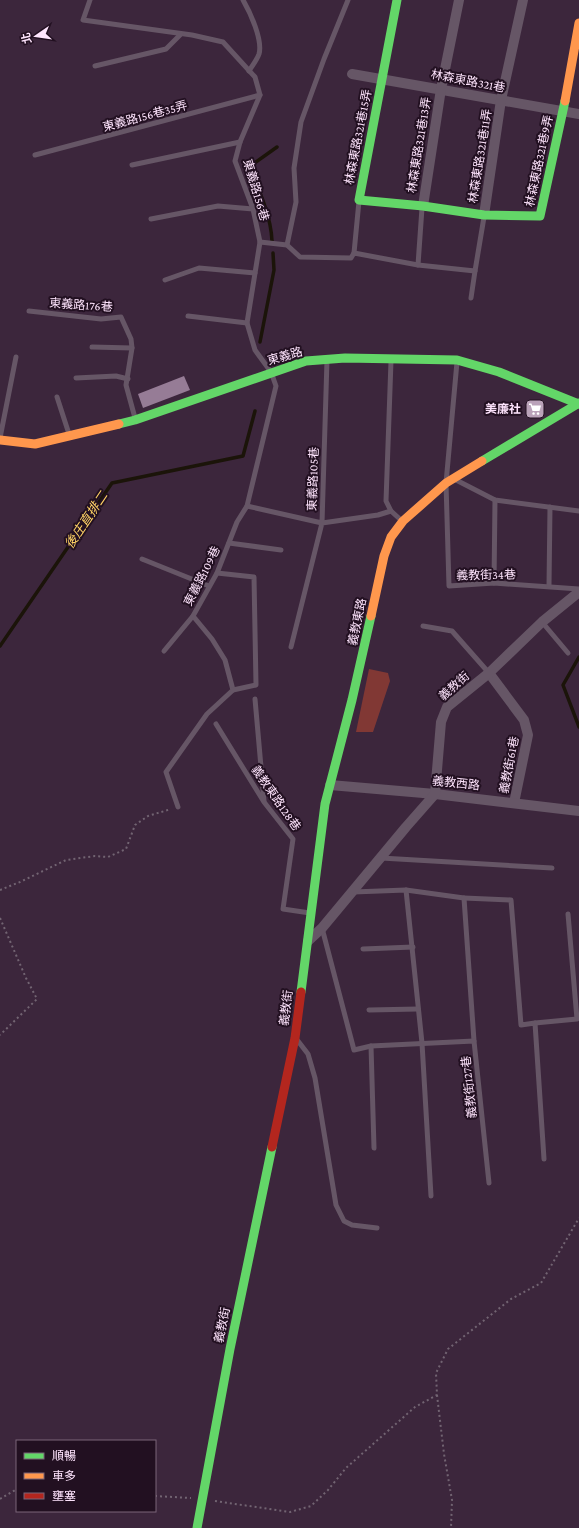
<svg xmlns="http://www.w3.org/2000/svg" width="579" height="1528" font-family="'Crimson Pro','Noto Sans TC',serif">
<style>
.green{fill:#813834}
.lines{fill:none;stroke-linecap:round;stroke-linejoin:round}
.stream{stroke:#1b1409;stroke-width:3.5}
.building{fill:#967c96}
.path{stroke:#726472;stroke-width:2;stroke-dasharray:2 3;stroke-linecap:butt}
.lane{stroke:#665666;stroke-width:5}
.street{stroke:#665666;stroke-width:10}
.fast{stroke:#63d668;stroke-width:9}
.slow{stroke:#ff974d;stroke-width:9}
.jam{stroke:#b3261e;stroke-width:9}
.labels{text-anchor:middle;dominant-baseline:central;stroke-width:4;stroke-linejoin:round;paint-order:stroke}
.street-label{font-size:12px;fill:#fee4fd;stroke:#221021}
.poi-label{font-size:12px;font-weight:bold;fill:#fee4fd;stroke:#221021;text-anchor:end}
.water-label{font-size:13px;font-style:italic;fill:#ffd365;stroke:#221021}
</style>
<rect width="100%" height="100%" fill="#3c263c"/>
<path class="green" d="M369 669 388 673 390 681 373 732H356Z"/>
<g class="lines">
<g class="stream">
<path d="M272 241C271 216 259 190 249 167L277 147"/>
<path d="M260 342 274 270 273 253"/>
<path d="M0 646 112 483 243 456 255 411"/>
<path d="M579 657 563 685 579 727"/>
</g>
</g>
<path class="building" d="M184 376 190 390 143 408 138 394Z"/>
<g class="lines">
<g class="path">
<path d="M0 890 20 882 66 860 95 856 108 857 126 849 135 825 148 816 171 809"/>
<path d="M0 918 26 978 37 999 0 1035"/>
<path d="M437 1395 444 1454 452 1500 451 1528"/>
<path d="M155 1496 191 1498"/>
<path d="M0 1499 17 1489"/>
<path d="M215 1501 290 1512 311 1506 328 1490 346 1468 415 1407 437 1395 436 1373 448 1349 511 1299 541 1283 579 1218"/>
</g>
<g class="lane">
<path d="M90 0 83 20 192 35 223 42 255 77 260 95 240 142 235 161 253 209 260 242 247 323 255 350 271 372 276 386 247 506 237 522 217 573 193 616 212 639 225 660 233 690 207 714 166 772 178 807"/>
<path d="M243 0C250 12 263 40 259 54 257 60 252 66 249 71"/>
<path d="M95 66 166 49 181 34"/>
<path d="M35 155 260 95"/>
<path d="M132 165 240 142"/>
<path d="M151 219 218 206 253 209"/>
<path d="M260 242 287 245 300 257 351 258 354 253 418 265 475 271 484 217"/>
<path d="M287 245 296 202 294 168 301 122 324 59 348 0"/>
<path d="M354 253 359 201"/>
<path d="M418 265 422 208"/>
<path d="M165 280 199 268 255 273"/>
<path d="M471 298 475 271"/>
<path d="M29 311 101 319 121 317 131 339 132 348 126 385 135 418"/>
<path d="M188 316 247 323"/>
<path d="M92 347 132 348"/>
<path d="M391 361 386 501 391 511 402 521"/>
<path d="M457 362 446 483 449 586 494 583 579 589"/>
<path d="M76 378 116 376 128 379"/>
<path d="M57 397 69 434"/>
<path d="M0 438 16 357"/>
<path d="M456 480 495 500 579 511"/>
<path d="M247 506 322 523 327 360"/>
<path d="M229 543 281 550"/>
<path d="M142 559 209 586"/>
<path d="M217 573 254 577 256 685 233 690"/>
<path d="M494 583 495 500"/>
<path d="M549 586 550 507"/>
<path d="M542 622 568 653"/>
<path d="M423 626 452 631 489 673"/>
<path d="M291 647 322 523 378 515 391 511"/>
<path d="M164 651 193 616"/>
<path d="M255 699 264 801"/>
<path d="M216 724 264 802 293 839 283 909 310 913"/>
<path d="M381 858 552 868"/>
<path d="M406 890 422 1043 431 1196"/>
<path d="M353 892 406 890 464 898 474 1041"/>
<path d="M464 898 511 900 521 1025 535 1023 544 1159"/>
<path d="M322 928 354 1050 371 1046 474 1041 489 1183"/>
<path d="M363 949 413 947"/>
<path d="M369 1010 418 1009"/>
<path d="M535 1023 577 1019 568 914"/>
<path d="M298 1041 308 1054 315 1078 336 1205 344 1221 352 1225 377 1228"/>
<path d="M371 1046 374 1148"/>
</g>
<g class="street">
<path d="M352 74 579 114"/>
<path d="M423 206 441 89 459 0"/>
<path d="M484 215 501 100 523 0"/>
<path d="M489 673 524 720 528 735 514 803"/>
<path d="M330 785 435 794 579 811"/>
<path d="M308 941 322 928 406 827 435 794 441 722 447 707 489 673 542 622 579 592"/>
</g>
<g class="fast">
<path d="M397 0 359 200 423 206 484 215 540 216 565 101"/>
<path d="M119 424 135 420 306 361 345 358 457 360 499 372 579 404"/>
<path d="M482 461 579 403"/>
<path d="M301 992 325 804 352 700 371 616"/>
<path d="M197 1528 230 1349 272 1147"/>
</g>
<g class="slow">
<path d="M565 101 579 23"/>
<path d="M0 440 35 444 119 424"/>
<path d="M371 616 384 556 391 537 403 521 446 483 482 461"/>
</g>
<path class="jam" d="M272 1147 295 1038 301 992"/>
</g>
<defs>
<symbol id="supermarket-square" viewBox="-11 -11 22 22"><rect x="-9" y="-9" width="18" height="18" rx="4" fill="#baa2b9" stroke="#221021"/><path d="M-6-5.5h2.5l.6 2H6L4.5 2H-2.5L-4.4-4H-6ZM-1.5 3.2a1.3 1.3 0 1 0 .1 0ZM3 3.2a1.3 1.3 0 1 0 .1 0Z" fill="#fff"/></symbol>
</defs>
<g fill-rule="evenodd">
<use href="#supermarket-square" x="524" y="398" width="22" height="22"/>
</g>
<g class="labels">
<g class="street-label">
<text transform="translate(468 81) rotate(11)">林森東路321巷</text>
<text transform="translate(145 116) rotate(-15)">東義路156巷35弄</text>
<text transform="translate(358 137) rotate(-79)">林森東路321巷15弄</text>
<text transform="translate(419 145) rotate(-81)">林森東路321巷13弄</text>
<text transform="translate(480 156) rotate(-81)">林森東路321巷11弄</text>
<text transform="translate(539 161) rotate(-78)">林森東路321巷9弄</text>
<text transform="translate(256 190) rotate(74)">東義路156巷</text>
<text transform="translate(81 305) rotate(4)">東義路176巷</text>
<text transform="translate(285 356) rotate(-16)">東義路</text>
<text transform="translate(313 479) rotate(-88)">東義路105巷</text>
<text transform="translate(486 575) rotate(-1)">義教街34巷</text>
<text transform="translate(202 576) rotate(-63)">東義路109巷</text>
<text transform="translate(357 622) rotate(-78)">義教東路</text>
<text transform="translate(454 686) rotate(-42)">義教街</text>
<text transform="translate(509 765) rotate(-79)">義教街61巷</text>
<text transform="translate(456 783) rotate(6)">義教西路</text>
<text transform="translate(276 798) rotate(55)">義教東路128巷</text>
<text transform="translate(286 1008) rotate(-83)">義教街</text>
<text transform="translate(469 1087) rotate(-96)">義教街127巷</text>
<text transform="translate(222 1325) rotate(-78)">義教街</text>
</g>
<g class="poi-label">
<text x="521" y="409">美廉社</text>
</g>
<g class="water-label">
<text transform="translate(86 520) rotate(-56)">後庄直排二</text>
</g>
</g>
<rect x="16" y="1440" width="140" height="72" fill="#221021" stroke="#7a6579"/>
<rect x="24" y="1453" width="20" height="6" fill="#63d668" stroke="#7a6579"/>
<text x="52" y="1460" font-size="12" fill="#fee4fd">順暢</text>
<rect x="24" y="1473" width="20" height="6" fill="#ff974d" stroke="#7a6579"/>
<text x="52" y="1480" font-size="12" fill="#fee4fd">車多</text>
<rect x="24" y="1493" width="20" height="6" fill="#b3261e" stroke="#7a6579"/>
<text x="52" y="1500" font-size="12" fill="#fee4fd">壅塞</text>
<g transform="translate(36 36) rotate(257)" stroke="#221021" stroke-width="3" paint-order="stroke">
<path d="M0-3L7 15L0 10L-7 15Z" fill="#fee4fd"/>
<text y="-6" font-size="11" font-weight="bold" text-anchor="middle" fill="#fee4fd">北</text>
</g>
</svg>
